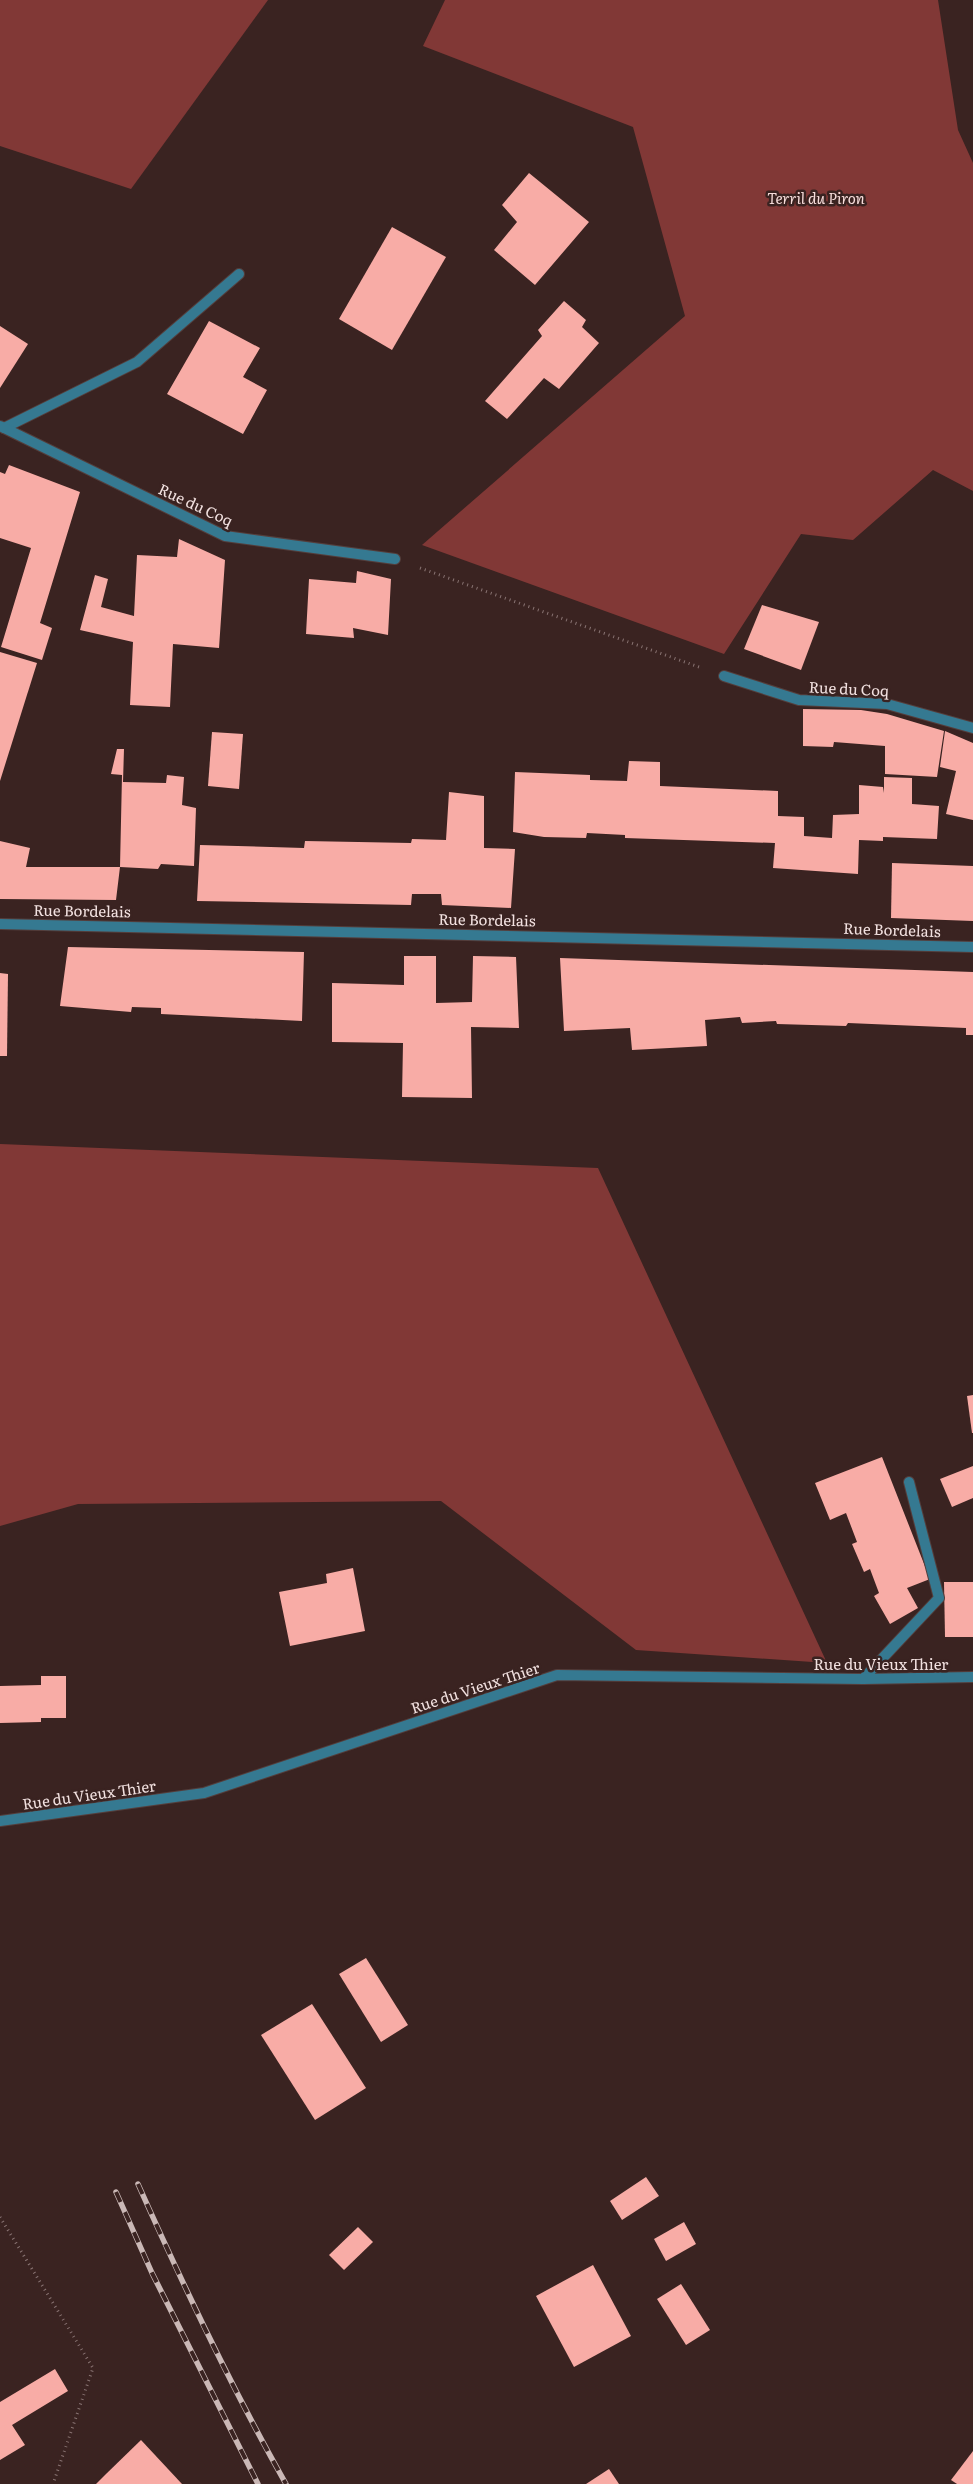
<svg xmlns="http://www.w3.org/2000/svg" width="973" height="2484" font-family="Literata,serif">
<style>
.green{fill:#813836}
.building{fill:#f8aca6}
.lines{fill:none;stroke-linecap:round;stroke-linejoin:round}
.lane-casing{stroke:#543e3c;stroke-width:12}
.street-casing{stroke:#543e3c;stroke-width:12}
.path{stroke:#897473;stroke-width:3;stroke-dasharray:1 4;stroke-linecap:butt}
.lane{stroke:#357991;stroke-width:10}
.street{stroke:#357991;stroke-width:10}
.rail-casing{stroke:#cab8b6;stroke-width:5.5}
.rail{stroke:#3a2321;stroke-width:4;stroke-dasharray:11;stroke-linecap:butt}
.labels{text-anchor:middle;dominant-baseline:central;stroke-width:5;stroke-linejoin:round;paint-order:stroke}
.park-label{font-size:15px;font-style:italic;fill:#f7dddb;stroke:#3a2321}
.street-label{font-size:15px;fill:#f2e1e0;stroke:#3a2321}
</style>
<rect width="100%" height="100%" fill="#3a2321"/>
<g class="green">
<path d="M0 0H268L131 189 0 146Z"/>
<path d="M445 0H938L958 130 973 163V491L933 470 853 540 801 534 724 654 422 545 685 316 633 127 423 46Z"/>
<path d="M0 1144 598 1168 827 1663 636 1650 441 1501 78 1504 0 1526Z"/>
</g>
<g class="building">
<path d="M529 173 589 222 535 285 494 250 517 222 502 205Z"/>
<path d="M392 227 446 257 392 350 339 319Z"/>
<path d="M564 301 586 320 582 327 599 343 559 389 544 378 507 419 485 401 542 336 538 330Z"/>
<path d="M209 321 260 348 243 377 267 390 243 434 167 394Z"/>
<path d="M0 326 28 344 0 388Z"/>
<path d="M9 465 80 492 40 623 52 628 42 660 1 647 31 548 0 538V472L5 474Z"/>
<path d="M179 539 225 560 219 648 173 644 170 707 130 705 133 642 80 630 95 575 108 579 101 607 134 616 137 555 177 557Z"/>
<path d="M357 571 391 579 388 635 353 628 354 638 306 634 309 579 356 583Z"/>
<path d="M762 605 819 622 801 670 744 649Z"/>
<path d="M0 652 37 663 0 781Z"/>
<path d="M803 709 861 710 887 714 944 731 937 777 885 774V746L834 742 833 747 803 746Z"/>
<path d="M945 731 973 743V820L946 814 956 771 940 767Z"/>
<path d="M212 732 243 734 239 789 208 786Z"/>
<path d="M117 749H124L123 782 166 783 167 775 184 777 182 805 196 808 194 866 161 864 158 869 120 867 122 775 111 774Z"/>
<path d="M629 761 660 762V786L778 791V816L804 817V836L832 838 833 815 859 814V785L883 787 884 793V777L912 778V804L939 806 937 839 883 837V841L859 840 858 874 773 868 775 843 625 838V835L587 833 586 838 544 837 513 832 515 772 590 775V780L627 781Z"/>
<path d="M449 792 484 796V848L515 849 511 908 442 905 441 894H412L411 905 197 901 200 845 304 848 305 841 411 843 412 839 446 840Z"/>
<path d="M0 841 30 848 26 867H120L116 900 0 899Z"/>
<path d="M892 863 973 866V921L891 918Z"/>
<path d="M68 947 304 952 302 1021 161 1014V1008L132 1007 131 1012 60 1006Z"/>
<path d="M404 956H436V1003L472 1002 473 956 516 957 519 1028 471 1027 472 1098 402 1097 403 1043 332 1042V983L404 985Z"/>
<path d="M560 958 973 972V1035H966V1028L848 1023 846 1026 777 1024 776 1021 742 1023 740 1017 705 1020 707 1046 632 1050 630 1028 564 1031Z"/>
<path d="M0 973 8 974 7 1056H0Z"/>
<path d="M973 1395V1433H972L967 1396Z"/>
<path d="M882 1457 930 1579 907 1588 918 1608 890 1624 874 1596 879 1593 870 1569 864 1572 852 1544 857 1542 846 1513 830 1520 815 1483Z"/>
<path d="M973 1466V1498L952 1507 940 1479Z"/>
<path d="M353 1568 365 1631 290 1646 279 1592 327 1583 326 1574Z"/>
<path d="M944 1582H973V1637H945Z"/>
<path d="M41 1676H66V1718H41V1722L0 1723V1686L41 1685Z"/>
<path d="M366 1958 408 2025 381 2042 339 1974Z"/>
<path d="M312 2004 366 2088 315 2120 261 2035Z"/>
<path d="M646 2177 659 2196 622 2220 610 2201Z"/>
<path d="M684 2222 696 2244 666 2261 654 2239Z"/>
<path d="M358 2227 373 2242 344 2270 329 2255Z"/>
<path d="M593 2265 631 2336 574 2367 536 2296Z"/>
<path d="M681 2284 710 2330 686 2345 657 2299Z"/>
<path d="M55 2369 68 2391 12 2425 25 2445 0 2460V2402Z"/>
<path d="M141 2440 182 2484H96L105 2475Z"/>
<path d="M973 2451V2484H957L951 2480Z"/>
<path d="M609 2469 619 2484H586Z"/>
</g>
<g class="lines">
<defs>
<g id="lane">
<path d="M4 428 137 362 239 274"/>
<path d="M863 1679 939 1598 909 1482"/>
</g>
<g id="street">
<path d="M0 426 225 536 395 559"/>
<path d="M724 676 799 700 887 704 973 728"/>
<path d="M0 924 973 947"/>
<path d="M0 1821 204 1793 557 1675 863 1679 973 1677"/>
</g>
</defs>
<use href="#lane" class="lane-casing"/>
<use href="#street" class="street-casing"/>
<g class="path">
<path d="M420 568 699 667"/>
<path d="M0 2217 93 2368 53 2484"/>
</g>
<use href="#lane" class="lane"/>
<use href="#street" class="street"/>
<defs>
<g id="rail">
<path d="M138 2184C183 2285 231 2387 286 2484"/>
<path d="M116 2192 152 2273 258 2484"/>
</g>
</defs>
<use href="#rail" class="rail-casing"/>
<use href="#rail" class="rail"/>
</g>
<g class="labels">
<g class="park-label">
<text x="816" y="197">Terril du Piron</text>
</g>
<g class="street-label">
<text transform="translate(196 504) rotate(25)">Rue du Coq</text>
<text transform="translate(849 688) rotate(3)">Rue du Coq</text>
<text transform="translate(82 910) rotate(1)">Rue Bordelais</text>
<text transform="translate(487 919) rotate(1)">Rue Bordelais</text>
<text transform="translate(892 929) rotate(2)">Rue Bordelais</text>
<text x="881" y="1663">Rue du Vieux Thier</text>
<text transform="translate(475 1687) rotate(-18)">Rue du Vieux Thier</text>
<text transform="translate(89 1794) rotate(-8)">Rue du Vieux Thier</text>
</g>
</g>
</svg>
